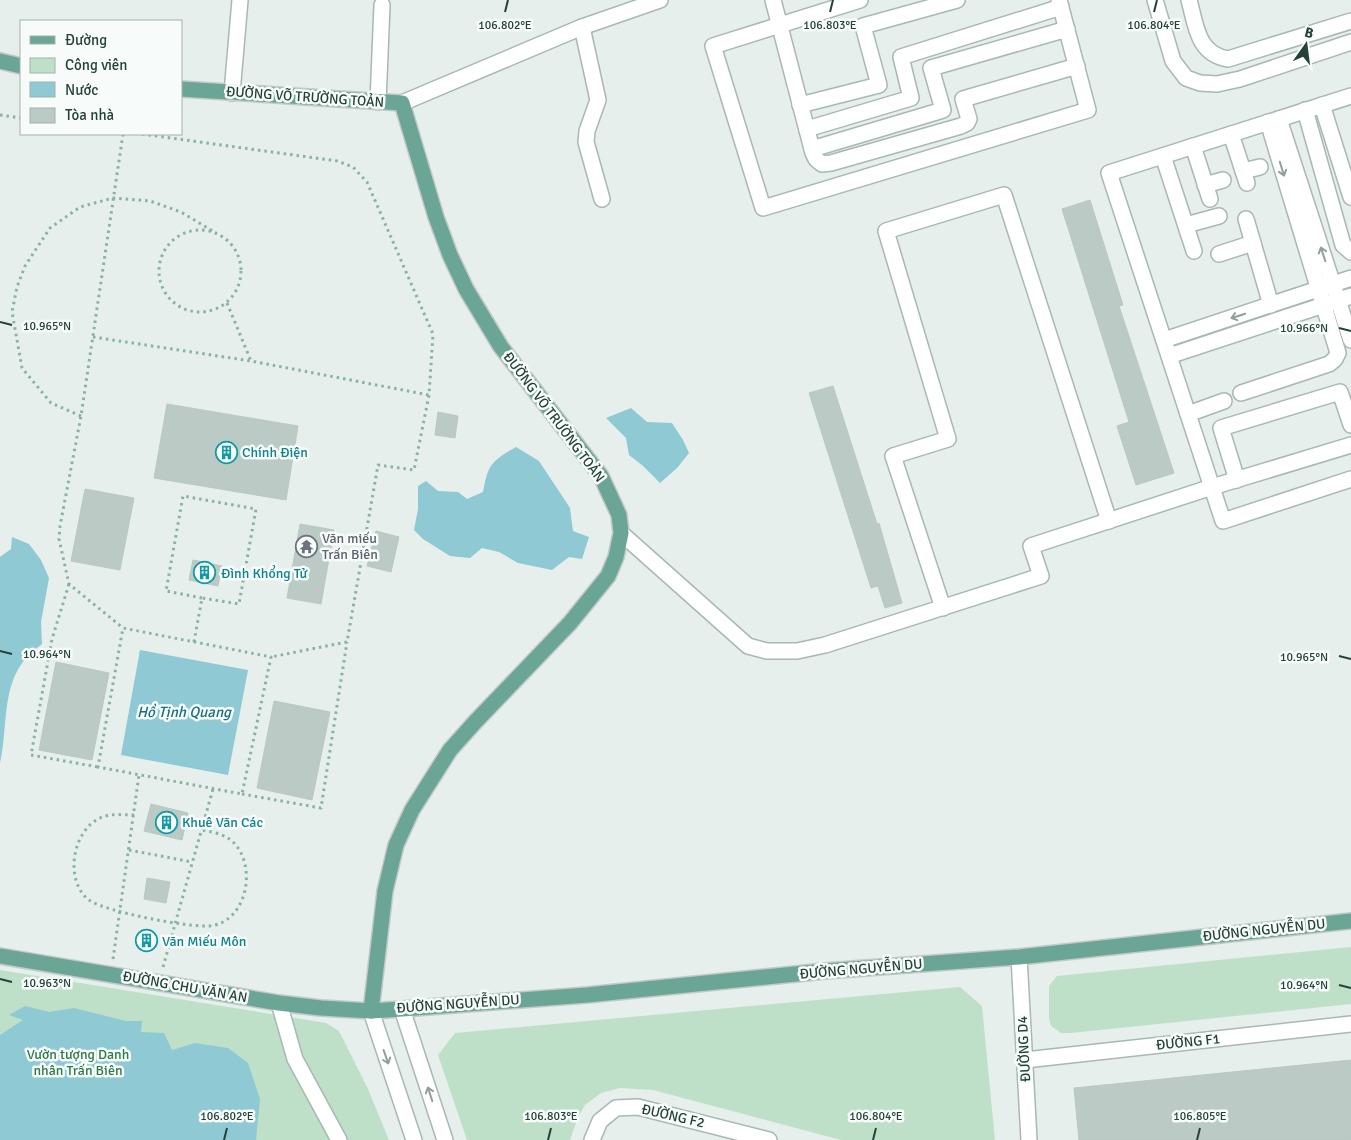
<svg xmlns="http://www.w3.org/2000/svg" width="1351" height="1140" font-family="Signika,sans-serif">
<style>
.green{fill:#bfe0c8}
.water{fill:#8ec9d4}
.building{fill:#bbcac4;stroke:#b8c9c2}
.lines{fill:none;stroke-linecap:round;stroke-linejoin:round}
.minor-casing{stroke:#a8b8b2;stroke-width:18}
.major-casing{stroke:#c2cac8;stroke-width:18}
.path{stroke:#86b3a5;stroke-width:3;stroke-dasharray:2.5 4;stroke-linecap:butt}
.minor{stroke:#fff;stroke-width:15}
.major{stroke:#6aa596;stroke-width:15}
.oneway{stroke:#92a09c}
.ticks{fill:none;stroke:#24423a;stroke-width:2}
.labels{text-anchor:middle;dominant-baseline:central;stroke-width:5;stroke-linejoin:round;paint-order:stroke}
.street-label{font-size:14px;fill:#24423a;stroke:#f7fbf9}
.culture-label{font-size:14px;fill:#0d838f;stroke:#f7fbf9;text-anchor:start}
.worship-label{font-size:14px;fill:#5b616d;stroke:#f7fbf9;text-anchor:start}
.park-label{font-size:14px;fill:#2d7a4b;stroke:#f7fbf9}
.water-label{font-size:15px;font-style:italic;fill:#1c6f80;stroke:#f7fbf9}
.ticks-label{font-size:12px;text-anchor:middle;fill:#24423a;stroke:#f7fbf9;stroke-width:5;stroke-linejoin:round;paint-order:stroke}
</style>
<rect width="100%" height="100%" fill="#e6efeb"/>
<g class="green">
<path d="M1351 947V1004L1071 1033H1061L1051 1026 1049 1018V986L1057 976Z"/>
<path d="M0 970 326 1023 339 1031 368 1089 389 1140H0Z"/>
<path d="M960 987 982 1006 995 1140H841L653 1090 620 1088 601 1093 585 1105 578 1117 570 1140H467L438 1055 455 1033Z"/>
</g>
<g class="water">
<path d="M631 408 647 422 672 423 683 440 689 453 677 468 660 483 642 465 629 455 626 438 606 418Z"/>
<path d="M516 447 539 461 570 508 573 531 589 537 582 559 569 557 552 570 518 563 499 552 482 548 470 558 450 556 423 539 414 530 418 509V486L426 481 438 491 458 492 467 499 483 492C488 465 491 461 516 447Z"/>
<path d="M12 537 29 544 41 560 49 578 41 622 42 644C37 648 32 652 27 657 1 685 8 728 0 763V557L11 549Z"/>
<path d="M140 650 248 670 228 775 121 755Z"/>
<path d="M25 1006 49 1012 74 1008 126 1021H142L141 1032 164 1033 172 1050 195 1043 228 1048 248 1063 260 1099 256 1140H0V1035L23 1020 9 1015Z"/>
</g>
<g class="building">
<path d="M1090 200 1123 305 1119 306 1174 473 1136 485 1117 426 1129 422 1062 209Z"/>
<path d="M833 386 877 524 879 523 902 603 885 608 878 586 871 588 809 393Z"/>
<path d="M167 404 298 426 286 500 154 478Z"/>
<path d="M438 412 458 416 455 438 435 435Z"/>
<path d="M85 489 134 498 120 570 71 561Z"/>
<path d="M300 524 334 530 321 604 287 598Z"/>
<path d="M376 531 399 537 391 572 367 566Z"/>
<path d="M193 560 222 566 218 586 189 580Z"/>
<path d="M56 662 109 673 92 760 39 750Z"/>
<path d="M274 701 330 712 312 800 257 788Z"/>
<path d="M151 804 188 813 182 840 144 831Z"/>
<path d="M147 878 170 882 166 903 144 899Z"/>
<path d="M1351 1060V1140H1079L1074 1088Z"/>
</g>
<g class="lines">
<defs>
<g id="minor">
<path d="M773 0 813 153 816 159 822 164 831 163 961 126 967 123 969 119 963 99 1077 66"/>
<path d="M860 0 713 46 763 208 1088 110 1059 0"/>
<path d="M1155 0 1173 61 1186 78 1200 83 1217 84 1240 79 1351 42"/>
<path d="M1189 0C1196 25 1197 54 1228 59L1351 21"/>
<path d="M582 27 598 100 587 131 586 142 602 199"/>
<path d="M232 93 240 0"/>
<path d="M1351 96 1109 173 1223 521 1351 479"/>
<path d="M378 102 382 5"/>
<path d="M402 103 582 27 660 0"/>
<path d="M800 105 879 85 863 26 957 0"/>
<path d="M1322 105 1351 197"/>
<path d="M1305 110 1343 245 1351 252"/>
<path d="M1279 119 1351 340"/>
<path d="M807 129 911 98 901 57 1061 7"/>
<path d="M1231 134 1247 183"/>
<path d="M1193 146 1210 199"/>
<path d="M812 149 943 110 931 68 1067 29"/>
<path d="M1163 156 1194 251"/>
<path d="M1243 171 1260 167"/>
<path d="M1205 185 1223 180"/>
<path d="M1246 219 1271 305"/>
<path d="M1186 225 1219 216"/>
<path d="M1219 254 1253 243"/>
<path d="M1164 340 1351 278"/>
<path d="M1169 356 1351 296"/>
<path d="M1241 393 1329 364 1335 359 1338 353 1268 122"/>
<path d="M1188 414 1224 401"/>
<path d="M1237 480 1221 428 1340 392 1351 425"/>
<path d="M621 533 748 646 767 651H797L825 645 1041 576 1031 546 1212 487 1351 445"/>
<path d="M943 608 893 456 948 439 886 231 1004 195 1109 521"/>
<path d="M1019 957 1029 1140"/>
<path d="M279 1003 295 1059 339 1140"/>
<path d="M402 1009 445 1140"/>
<path d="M371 1011 414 1140"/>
<path d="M1025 1060 1351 1024"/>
<path d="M592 1140 600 1121 616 1108 638 1107 769 1140"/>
</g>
<g id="major">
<path d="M0 61 21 66"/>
<path d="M181 89 402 103 436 217 450 255 466 289 501 347 601 476 619 515 621 533 616 557 608 576 570 623 476 721 450 750 412 810 396 845 385 891 371 1011"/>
<path d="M0 956 279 1003 321 1008 371 1011 402 1009 587 995 825 971 1019 957 1351 921"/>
</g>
</defs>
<use href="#minor" class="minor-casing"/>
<use href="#major" class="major-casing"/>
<g class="path">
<path d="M0 115 21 118"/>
<path d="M123 134 81 416 60 526 59 539 69 584 123 628 271 657 242 794 98 767 123 628"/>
<path d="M142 134 337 161 353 167 367 182 433 334 429 395 414 470 378 465 347 642 271 657"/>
<circle cx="200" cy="271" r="41"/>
<path d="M227 303 251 361"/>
<path d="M93 337 251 361 429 395"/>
<path d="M81 416 51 403 22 368 12 312 17 287 25 266 50 228 80 207 113 198 150 201 181 212 216 233"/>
<path d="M69 584 52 639 31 755 98 767"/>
<path d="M194 642 202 598 239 604 256 509 183 496 166 591 202 598"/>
<path d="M242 794 321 808 347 642"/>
<path d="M134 815C123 815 110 813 100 818 72 831 64 881 89 900 106 912 186 927 208 926 247 924 258 866 233 842 225 834 212 832 202 830"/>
<path d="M129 850 192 862"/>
<path d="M113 959 139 775"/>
<path d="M163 967 213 789"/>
</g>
<use href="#minor" class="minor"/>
<use href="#major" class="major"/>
</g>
<defs><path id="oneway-shaft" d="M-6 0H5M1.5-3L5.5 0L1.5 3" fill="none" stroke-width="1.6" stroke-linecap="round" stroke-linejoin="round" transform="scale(1.25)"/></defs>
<g class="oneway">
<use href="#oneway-shaft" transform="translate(1282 169) rotate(73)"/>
<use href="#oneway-shaft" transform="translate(1323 254) rotate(-108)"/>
<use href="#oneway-shaft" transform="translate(1238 316) rotate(162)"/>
<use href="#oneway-shaft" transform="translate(386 1057) rotate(71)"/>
<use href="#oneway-shaft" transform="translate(430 1094) rotate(-108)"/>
</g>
<path class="ticks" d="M505 12 508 0M830 12 833 0M1154 12 1157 0M0 322 12 325M1339 328 1351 331M0 651 12 654M1339 656 1351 659M0 979 12 982M1339 985 1351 988M224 1140 227 1128M548 1140 551 1128M873 1140 876 1128M1197 1140 1200 1128"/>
<defs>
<symbol id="building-ring" viewBox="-11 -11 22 22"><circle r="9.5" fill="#f7fbf9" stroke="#0f9aa8" stroke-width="1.5"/><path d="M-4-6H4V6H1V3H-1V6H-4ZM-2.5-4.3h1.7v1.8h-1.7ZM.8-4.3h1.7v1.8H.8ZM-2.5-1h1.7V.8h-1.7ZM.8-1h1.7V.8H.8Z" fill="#0f9aa8"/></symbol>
<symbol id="temple-ring" viewBox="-11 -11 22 22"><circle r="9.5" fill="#f7fbf9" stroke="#6b7280" stroke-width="1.5"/><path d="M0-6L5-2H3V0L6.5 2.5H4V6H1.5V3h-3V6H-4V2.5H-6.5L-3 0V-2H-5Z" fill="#6b7280"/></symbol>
</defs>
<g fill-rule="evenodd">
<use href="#building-ring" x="214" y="440" width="25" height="25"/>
<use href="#temple-ring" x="294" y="534" width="25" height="25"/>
<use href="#building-ring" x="192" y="560" width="25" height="25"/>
<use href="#building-ring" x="154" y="810" width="25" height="25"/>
<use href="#building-ring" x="134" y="928" width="25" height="25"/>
</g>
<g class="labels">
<g class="street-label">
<text transform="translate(305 97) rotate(4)">ĐƯỜNG VÕ TRƯỜNG TOẢN</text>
<text transform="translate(554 417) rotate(53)">ĐƯỜNG VÕ TRƯỜNG TOẢN</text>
<text transform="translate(1264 930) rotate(-6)">ĐƯỜNG NGUYỄN DU</text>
<text transform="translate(861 969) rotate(-5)">ĐƯỜNG NGUYỄN DU</text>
<text transform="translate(185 987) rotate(10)">ĐƯỜNG CHU VĂN AN</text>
<text transform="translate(458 1004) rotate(-4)">ĐƯỜNG NGUYỄN DU</text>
<text transform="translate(1188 1042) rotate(-6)">ĐƯỜNG F1</text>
<text transform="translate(1024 1049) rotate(-93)">ĐƯỜNG D4</text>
<text transform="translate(673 1116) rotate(13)">ĐƯỜNG F2</text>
</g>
<g class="culture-label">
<text x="242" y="452">Chính Điện</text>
<text x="221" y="573">Đình Khổng Tử</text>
<text x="182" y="822">Khuê Văn Các</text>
<text x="162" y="941">Văn Miếu Môn</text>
</g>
<g class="worship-label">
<text x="322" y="538">Văn miếu<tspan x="322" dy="16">Trấn Biên</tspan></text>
</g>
<g class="park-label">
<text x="78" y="1054">Vườn tượng Danh<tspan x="78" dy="16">nhân Trấn Biên</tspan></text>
</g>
<g class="water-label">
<text x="184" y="712">Hồ Tịnh Quang</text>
</g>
</g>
<g class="ticks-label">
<text x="505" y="29">106.802°E</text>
<text x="830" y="29">106.803°E</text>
<text x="1154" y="29">106.804°E</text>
<text x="47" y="330">10.965°N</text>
<text x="1304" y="332">10.966°N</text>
<text x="47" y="658">10.964°N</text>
<text x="1304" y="661">10.965°N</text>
<text x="47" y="987">10.963°N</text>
<text x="1304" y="989">10.964°N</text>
<text x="227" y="1120">106.802°E</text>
<text x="551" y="1120">106.803°E</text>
<text x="876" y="1120">106.804°E</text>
<text x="1200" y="1120">106.805°E</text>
</g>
<rect x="20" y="20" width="162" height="115" fill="#f7fbf9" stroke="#a3b1ad"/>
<rect x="30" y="36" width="25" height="8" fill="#6aa596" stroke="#a3b1ad"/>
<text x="65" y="45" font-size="15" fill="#24423a">Đường</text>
<rect x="30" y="58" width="25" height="15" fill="#bfe0c8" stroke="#a3b1ad"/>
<text x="65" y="70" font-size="15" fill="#24423a">Công viên</text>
<rect x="30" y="82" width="25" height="15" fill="#8ec9d4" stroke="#a3b1ad"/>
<text x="65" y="95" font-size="15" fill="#24423a">Nước</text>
<rect x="30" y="108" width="25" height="15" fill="#bbcac4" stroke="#a3b1ad"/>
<text x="65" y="120" font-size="15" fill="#24423a">Tòa nhà</text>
<g transform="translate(1306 45) rotate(14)" stroke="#f7fbf9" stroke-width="4" paint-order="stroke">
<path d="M0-4L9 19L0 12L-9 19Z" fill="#24423a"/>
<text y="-8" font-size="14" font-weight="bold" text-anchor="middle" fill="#24423a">B</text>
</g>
</svg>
